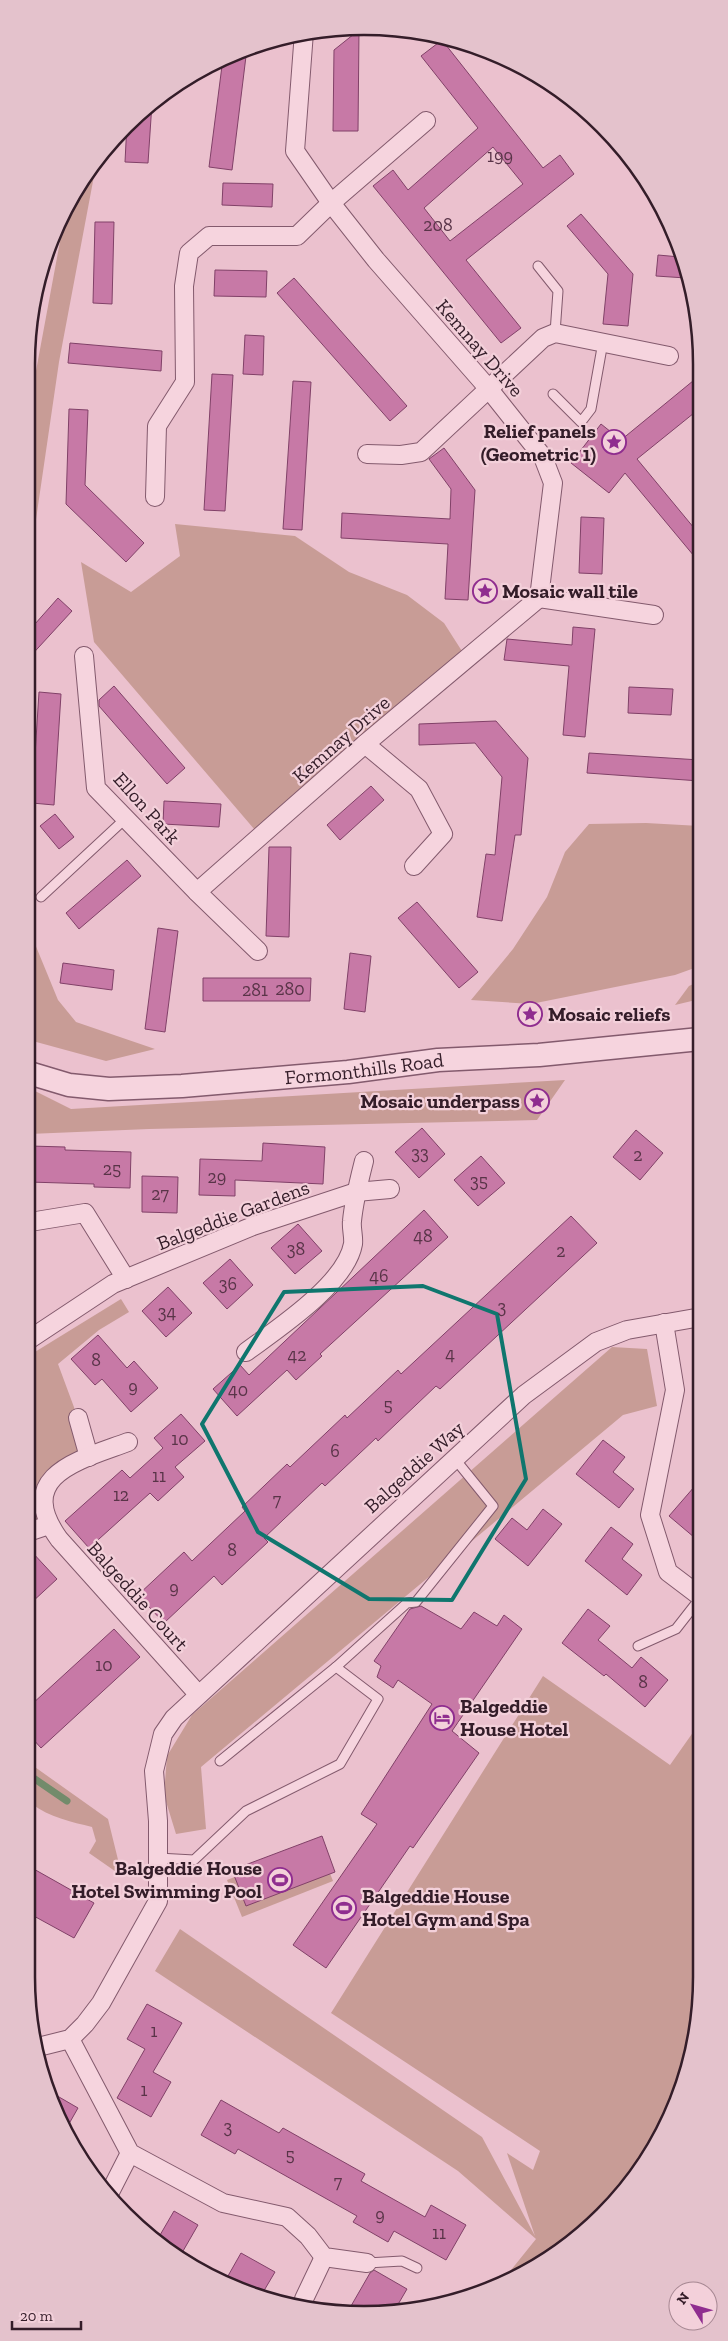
<svg xmlns="http://www.w3.org/2000/svg" width="728" height="2341" font-family="'Zilla Slab',serif">
<style>
.green{fill:#c89c96}
.lines{fill:none;stroke-linecap:round;stroke-linejoin:round}
.stream{stroke:#738b6b;stroke-width:7}
.building{fill:#c779a6;stroke:#814168;fill-rule:evenodd}
.service-casing{stroke:#835a6d;stroke-width:11}
.minor-casing{stroke:#835a6d;stroke-width:20}
.tertiary-casing{stroke:#835a6d;stroke-width:25}
.service{stroke:#f6d4de;stroke-width:9}
.minor{stroke:#f6d4de;stroke-width:18}
.tertiary{stroke:#f6d4de;stroke-width:22}
.marked{fill:none;stroke:#0f766e;stroke-width:4;stroke-linejoin:round}
.labels{text-anchor:middle;dominant-baseline:central;stroke-width:4.5;stroke-linejoin:round;paint-order:stroke}
.number-label{font-size:18px;fill:#593448}
.street-label{font-size:20px;fill:#341d29;stroke:#f3d0da}
.poi-label{font-size:20px;font-weight:bold;fill:#341d29;stroke:#f3d0da;text-anchor:start}
.rim{fill:none;stroke:#341d29;stroke-width:2.5}
</style>
<rect width="100%" height="100%" fill="#ebc1ce"/>
<g class="green">
<path d="M97 160 59 362 27 581 26 425 66 209 83 176Z"/>
<path d="M175 524 295 536 349 572 407 595 444 623 467 659 261 837 94 642 81 562 131 592 180 556Z"/>
<path d="M646 823 700 826V966L675 975 531 1004 471 1000 513 949 547 897 565 852 589 824Z"/>
<path d="M28 927 58 1000 76 1022 155 1049 106 1061 29 1040Z"/>
<path d="M700 981V999L675 1005 689 986Z"/>
<path d="M565 1080 537 1120 149 1129 29 1134V1088L71 1109Z"/>
<path d="M121 1299 129 1312 99 1330 58 1364 78 1418 89 1457 54 1476 49 1525 31 1531 30 1355Z"/>
<path d="M612 1347 647 1349 657 1406 623 1415 201 1767 206 1829 176 1834 164 1795 167 1756 192 1715Z"/>
<path d="M543 1676 670 1765 701 1721 702 1977 695 2043 676 2107 645 2165 603 2216 552 2258 503 2280 536 2239 458 2171 155 1971 180 1929 482 2137 535 2236 507 2153 533 2170 540 2151 331 2013Z"/>
<path d="M32 1765 108 1819 122 1876 89 1853 96 1841 92 1827C72 1822 49 1817 32 1804Z"/>
<path d="M318 1844 333 1881 242 1917 227 1880Z"/>
</g>
<g class="lines">
<path class="stream" d="M32 1777 67 1801"/>
</g>
<g class="building">
<path d="M359 30 358 131H333L334 50Z"/>
<path d="M442 40 543 168 560 155 574 174 466 260 521 328 501 343 373 186 393 170 408 190 478 128 421 56ZM493 147 523 184 450 241 424 208Z"/>
<path d="M247 48 232 170 209 167 223 58Z"/>
<path d="M152 103 148 163 125 162 127 123Z"/>
<path d="M223 183 273 184 272 207 222 205Z"/>
<path d="M581 214 633 274 628 326 603 324 608 274 567 226Z"/>
<path d="M95 222H114L112 304 93 303Z"/>
<path d="M658 255 680 257 686 278 656 276Z"/>
<path d="M215 270 267 271 266 297 214 296Z"/>
<path d="M294 278 407 406 390 421 277 293Z"/>
<path d="M245 335 264 336 263 375 243 374Z"/>
<path d="M70 343 162 351 161 371 68 363Z"/>
<path d="M212 374 233 375 225 511 204 510Z"/>
<path d="M699 376V409L637 459 699 534V562L625 473 609 493 571 463 601 424 621 440Z"/>
<path d="M293 381 311 382 302 530 283 529Z"/>
<path d="M69 409 88 410 85 485 144 543 126 562 66 504Z"/>
<path d="M444 448 475 490 468 600 445 599 448 544 341 538 342 513 450 519 451 489 429 459Z"/>
<path d="M581 517 604 518 602 574 579 573Z"/>
<path d="M58 598 72 611 27 660V633Z"/>
<path d="M573 627 595 629 585 737 563 735 569 666 504 660 507 639 572 645Z"/>
<path d="M114 686 185 768 167 784 99 706V700Z"/>
<path d="M629 687 673 689 671 715 628 713Z"/>
<path d="M39 692 61 694 54 805 32 803Z"/>
<path d="M496 721 528 758 521 835H515L502 921 477 917 486 854 495 855 502 777 475 743 419 745V724Z"/>
<path d="M589 753 700 760V781L587 773Z"/>
<path d="M371 786 384 800 340 840 327 825Z"/>
<path d="M164 801 221 804 219 827 163 824Z"/>
<path d="M55 814 74 837 59 849 40 826Z"/>
<path d="M269 847H291L289 937 266 936Z"/>
<path d="M127 860 141 876 79 929 66 913Z"/>
<path d="M417 902 478 972 459 988 398 918Z"/>
<path d="M158 928 178 931 165 1032 145 1029Z"/>
<path d="M350 953 371 956 365 1012 344 1009Z"/>
<path d="M63 963 114 970 112 990 60 983Z"/>
<path d="M203 978H311L310 1001H203Z"/>
<path d="M422 1128 445 1154 419 1178 395 1152Z"/>
<path d="M636 1130 663 1153 640 1180 613 1157Z"/>
<path d="M263 1143 325 1147 323 1184 235 1180V1196L199 1195 200 1159 262 1161Z"/>
<path d="M30 1146 65 1147V1150L131 1152 130 1188 94 1187V1184L29 1182Z"/>
<path d="M481 1156 505 1183 478 1206 454 1180Z"/>
<path d="M142 1176 178 1177 177 1213 142 1212Z"/>
<path d="M424 1210 448 1237 320 1354 322 1356 296 1380 287 1370 237 1416 213 1389 240 1365 249 1375Z"/>
<path d="M571 1216 597 1243 440 1389 436 1386 378 1441 376 1438 325 1486 322 1483 264 1538 268 1542 222 1585 214 1576 164 1623 138 1595 184 1552 192 1561 245 1511 242 1507 287 1464 290 1467 345 1415 347 1418 398 1370 401 1374Z"/>
<path d="M298 1224 322 1251 295 1274 271 1248Z"/>
<path d="M230 1259 253 1285 227 1309 203 1283Z"/>
<path d="M168 1287 192 1313 166 1337 142 1311Z"/>
<path d="M98 1335 127 1368 134 1361 158 1388 131 1412 102 1379 95 1385 71 1359Z"/>
<path d="M181 1414 205 1441 175 1467 184 1477 158 1501 150 1493 89 1548 65 1521 122 1470 130 1478 163 1448 154 1438Z"/>
<path d="M603 1440 625 1457 613 1472 634 1489 619 1508 576 1474Z"/>
<path d="M701 1479V1543L669 1516Z"/>
<path d="M543 1509 562 1524 528 1566 495 1539 512 1518 527 1530Z"/>
<path d="M611 1527 633 1544 622 1559 642 1575 627 1595 585 1561Z"/>
<path d="M31 1551 57 1579 31 1603Z"/>
<path d="M421 1606 461 1629 474 1612 497 1626 504 1615 522 1629 452 1731 479 1753 413 1848 410 1846 326 1968 293 1945 377 1824 361 1814 432 1704 398 1680 393 1688 377 1677 381 1666 374 1661 410 1609Z"/>
<path d="M588 1609 610 1626 598 1640 632 1668 641 1657 668 1680 645 1707 606 1674 604 1676 562 1643Z"/>
<path d="M114 1629 140 1657 41 1748 32 1738 31 1705Z"/>
<path d="M322 1836 335 1872 246 1906 232 1870Z"/>
<path d="M32 1868 94 1903 74 1938 32 1915Z"/>
<path d="M147 2004 182 2023 153 2072 171 2082 151 2117 117 2098 145 2049 127 2039Z"/>
<path d="M47 2090 78 2108 66 2129 52 2106Z"/>
<path d="M221 2100 279 2133 283 2128 365 2174 361 2181 425 2217 431 2205 466 2225 446 2260 394 2231 388 2242 353 2222 357 2216 238 2149 235 2154 201 2135Z"/>
<path d="M174 2211 198 2225 179 2258 156 2242Z"/>
<path d="M241 2253 275 2272 262 2294 224 2283Z"/>
<path d="M374 2270 407 2289 393 2313H347L370 2273Z"/>
</g>
<g class="lines">
<defs>
<g id="service">
<path d="M538 266 558 291 555 333"/>
<path d="M553 394 581 422 591 409 603 342"/>
<path d="M41 897 125 819"/>
<path d="M638 1646 676 1629 701 1597"/>
<path d="M220 1761 336 1667"/>
<path d="M158 1858 194 1860 246 1811 340 1764 378 1699 336 1667 407 1603 416 1602 493 1506 455 1459"/>
<path d="M367 2263 402 2261 417 2268"/>
</g>
<g id="minor">
<path d="M367 454 401 455 421 452 543 338 555 333 669 356"/>
<path d="M155 497 157 426 185 382 184 286 189 253 209 236H297L331 203 426 121"/>
<path d="M539 598 654 615"/>
<path d="M84 656 96 788 197 892 258 951"/>
<path d="M365 744 419 789 443 834 414 866"/>
<path d="M197 892 365 744 539 598 553 483 543 457 488 388 376 260 331 203 295 151 304 32"/>
<path d="M30 1222 85 1213 126 1279"/>
<path d="M664 1323 675 1390 650 1515 668 1572 701 1597"/>
<path d="M30 1339 113 1284 253 1226 356 1192 390 1189"/>
<path d="M246 1352C277 1329 346 1284 353 1244 354 1237 351 1228 352 1221 354 1200 359 1181 364 1161"/>
<path d="M78 1418 89 1457"/>
<path d="M128 1442C80 1460 13 1475 59 1539L198 1694"/>
<path d="M31 1531 49 1525"/>
<path d="M70 2039 130 2153 223 2203 287 2217 308 2236 324 2257 367 2263"/>
<path d="M34 2048 70 2039 85 2024 101 2003 158 1901V1821L154 1771 163 1734 174 1718 524 1395 596 1342 627 1330 701 1317"/>
<path d="M108 2196 130 2153"/>
<path d="M304 2299 324 2257"/>
</g>
<g id="tertiary">
<path id="s1" d="M29 1073 69 1085 109 1089 182 1086 348 1072 438 1060 539 1055 700 1039"/>
</g>
</defs>
<use href="#service" class="service-casing"/>
<use href="#minor" class="minor-casing"/>
<use href="#tertiary" class="tertiary-casing"/>
<use href="#service" class="service"/>
<use href="#minor" class="minor"/>
<use href="#tertiary" class="tertiary"/>
</g>
<path class="marked" d="M423 1286 497 1314 526 1479 452 1600 369 1599 258 1532 202 1424 284 1292Z"/>
<defs>
<symbol id="sight-ring" viewBox="-11 -11 22 22"><circle r="9.5" fill="#f3d0da" stroke="#8f2d8f" stroke-width="1.5"/><path d="M0-6L1.8-2.2L6-1.7L2.9 1.2L3.7 5.4L0 3.3L-3.7 5.4L-2.9 1.2L-6-1.7L-1.8-2.2Z" fill="#8f2d8f"/></symbol>
<symbol id="hotel-ring" viewBox="-11 -11 22 22"><circle r="9.5" fill="#f3d0da" stroke="#8f2d8f" stroke-width="1.5"/><path d="M-6-4.5h1.5V1H6V5H4.5V3h-9V5H-6ZM-4 0a1.8 1.8 0 1 1 3.6 0ZM.5 0V-2.5h3Q6-2.5 6 0Z" fill="#8f2d8f"/></symbol>
<symbol id="stadium-ring" viewBox="-11 -11 22 22"><circle r="9.5" fill="#f3d0da" stroke="#8f2d8f" stroke-width="1.5"/><path d="M0-5a6.5 5 0 1 0 0 10a6.5 5 0 1 0 0-10ZM-3.5-1.8h7v3.6h-7Z" fill="#8f2d8f"/></symbol>
</defs>
<g fill-rule="evenodd">
<use href="#sight-ring" x="600" y="428" width="28" height="28"/>
<use href="#sight-ring" x="471" y="577" width="28" height="28"/>
<use href="#sight-ring" x="516" y="1000" width="28" height="28"/>
<use href="#sight-ring" x="523" y="1087" width="28" height="28"/>
<use href="#hotel-ring" x="428" y="1704" width="28" height="28"/>
<use href="#stadium-ring" x="266" y="1866" width="28" height="28"/>
<use href="#stadium-ring" x="330" y="1894" width="28" height="28"/>
</g>
<g class="labels">
<g class="number-label">
<text x="500" y="156">199</text>
<text x="438" y="225">208</text>
<text x="290" y="989">280</text>
<text x="255" y="990">281</text>
<text x="420" y="1153">33</text>
<text x="638" y="1155">2</text>
<text x="112" y="1169">25</text>
<text x="217" y="1177">29</text>
<text x="479" y="1181">35</text>
<text x="160" y="1194">27</text>
<text x="423" y="1236">48</text>
<text x="296" y="1249">38</text>
<text x="561" y="1251">2</text>
<text x="379" y="1276">46</text>
<text x="228" y="1284">36</text>
<text x="502" y="1307">3</text>
<text x="167" y="1312">34</text>
<text x="450" y="1354">4</text>
<text x="297" y="1355">42</text>
<text x="96" y="1360">8</text>
<text x="133" y="1387">9</text>
<text x="238" y="1390">40</text>
<text x="388" y="1405">5</text>
<text x="180" y="1439">10</text>
<text x="335" y="1451">6</text>
<text x="159" y="1476">11</text>
<text x="121" y="1495">12</text>
<text x="277" y="1500">7</text>
<text x="232" y="1550">8</text>
<text x="174" y="1588">9</text>
<text x="104" y="1665">10</text>
<text x="643" y="1682">8</text>
<text x="154" y="2031">1</text>
<text x="144" y="2090">1</text>
<text x="228" y="2127">3</text>
<text x="290" y="2155">5</text>
<text x="338" y="2182">7</text>
<text x="380" y="2215">9</text>
<text x="439" y="2233">11</text>
</g>
<g class="street-label">
<text transform="translate(480 348) rotate(49)">Kemnay Drive</text>
<text transform="translate(341 739) rotate(-41)">Kemnay Drive</text>
<text transform="translate(147 808) rotate(48)">Ellon Park</text>
<text stroke="none"><textPath href="#s1" startOffset="338">Formonthills Road</textPath></text>
<text transform="translate(233 1215) rotate(-21)">Balgeddie Gardens</text>
<text transform="translate(414 1467) rotate(-42)">Balgeddie Way</text>
<text transform="translate(138 1596) rotate(48)">Balgeddie Court</text>
</g>
<g class="poi-label">
<text x="596" y="431" text-anchor="end">Relief panels<tspan x="596" dy="23">(Geometric 1)</tspan></text>
<text x="502" y="591">Mosaic wall tile</text>
<text x="548" y="1014">Mosaic reliefs</text>
<text x="520" y="1101" text-anchor="end">Mosaic underpass</text>
<text x="460" y="1706">Balgeddie<tspan x="460" dy="23">House Hotel</tspan></text>
<text x="262" y="1868" text-anchor="end">Balgeddie House<tspan x="262" dy="23">Hotel Swimming Pool</tspan></text>
<text x="362" y="1896">Balgeddie House<tspan x="362" dy="23">Hotel Gym and Spa</tspan></text>
</g>
</g>
<path d="M0 0H728V2341H0ZM364 35H364A329 329 0 0 1 693 364V1977A329 329 0 0 1 364 2306H364A329 329 0 0 1 35 1977V364A329 329 0 0 1 364 35Z" fill="#e4c2cc" fill-rule="evenodd"/>
<path class="rim" d="M364 35H364A329 329 0 0 1 693 364V1977A329 329 0 0 1 364 2306H364A329 329 0 0 1 35 1977V364A329 329 0 0 1 364 35Z"/>
<g transform="translate(693 2306) rotate(307)"><circle r="24" fill="#f3d0da" stroke="#a78893"/>
<path d="M0-4L9 19L0 12L-9 19Z" fill="#8f2d8f"/>
<text y="-8" font-size="14" font-weight="bold" text-anchor="middle" fill="#341d29">N</text>
</g>
<path d="M12 2321v8h69v-8" fill="none" stroke="#341d29" stroke-width="2.5"/>
<text x="20" y="2321" font-size="15" fill="#341d29" stroke="#f3d0da" stroke-width="4" paint-order="stroke">20 m</text>
</svg>
